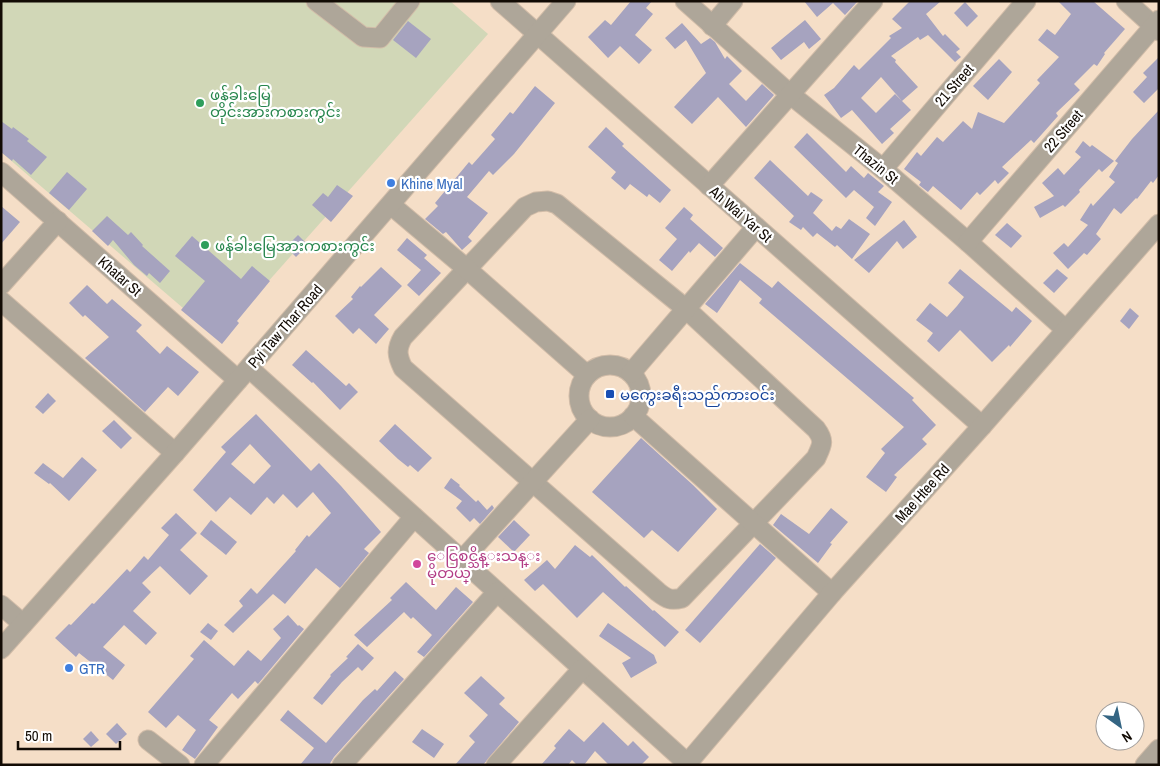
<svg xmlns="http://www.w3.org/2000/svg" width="1160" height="766" font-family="'Archivo Narrow','Noto Sans Myanmar',sans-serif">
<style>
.green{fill:#d1d7b7}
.building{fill:#a6a3bf;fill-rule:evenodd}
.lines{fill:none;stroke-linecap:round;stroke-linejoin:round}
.minor-casing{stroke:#d1bca8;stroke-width:21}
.minor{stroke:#aea699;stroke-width:19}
.leisure-dot{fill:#2e9e5b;stroke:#fff;stroke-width:2}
.shop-dot{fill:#3f7fe0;stroke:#fff;stroke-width:2}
.transit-dot{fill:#1a4fb4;stroke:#fff;stroke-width:2}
.hotel-dot{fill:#d1479c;stroke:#fff;stroke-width:2}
.labels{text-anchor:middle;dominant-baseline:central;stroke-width:4.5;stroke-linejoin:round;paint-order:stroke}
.street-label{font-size:15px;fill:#120b04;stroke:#fff}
.leisure-label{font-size:15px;fill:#27864d;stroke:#fff;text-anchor:start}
.shop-label{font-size:15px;fill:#366cbe;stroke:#fff;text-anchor:start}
.transit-label{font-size:15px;fill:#164399;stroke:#fff;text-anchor:start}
.hotel-label{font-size:15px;fill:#b23c85;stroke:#fff;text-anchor:start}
</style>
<rect width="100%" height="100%" fill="#f5dec7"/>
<path class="green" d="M1 1H450L488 34 218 338 1 152Z"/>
<g class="building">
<path d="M631 1H652L646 8 653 14 635 35 652 50 639 64 620 46 608 58 588 37 605 20 611 25Z"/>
<path d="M804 1H858L845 15 833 3 817 17Z"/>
<path d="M910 1H941L926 14 943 36 945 34 960 49 956 52 961 57 955 62 928 35 920 40 918 37 891 56 896 60 895 62 918 87 902 101 881 77 861 98 876 113 895 94 911 110 890 129 894 133 882 144 852 110 841 118 824 95 834 88 854 65 859 70 891 38 889 36 902 28 892 19Z"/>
<path d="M1058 1H1093L1125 29 1104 53 1105 54 1097 66 1094 64 1074 84 1080 90 1056 113 1058 116 1034 143 1031 140 1002 167 1009 173 998 184 995 180 980 195 977 192 961 210 933 186 928 192 919 185 921 182 904 169 917 152 921 156 937 137 943 142 963 121 972 129 978 112 1004 123 1040 83 1037 80 1059 57 1038 40 1047 29 1055 35 1071 14Z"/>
<path d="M965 2 978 16 967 27 954 13Z"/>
<path d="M805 20 821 39 809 49 804 42 781 60 771 48Z"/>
<path d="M408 21 431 39 416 58 393 40Z"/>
<path d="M682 23 701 44 710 38 715 42 725 59 727 56 742 71 729 84 746 101 762 84 774 95 746 127 718 97 692 124 674 107 706 73 686 40 675 49 665 38Z"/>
<path d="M1159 57V88L1144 103 1133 92 1147 77 1143 73Z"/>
<path d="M999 59 1012 72 988 100 973 86Z"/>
<path d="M535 86 555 103 514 154 493 175 489 171 467 197 488 213 468 237 472 241 462 250 446 232 443 234 425 219 438 206 435 203 469 162 472 165 495 139 491 135 510 112 513 114Z"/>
<path d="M1159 110V175L1153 183 1151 181 1137 199 1136 198 1121 214 1114 208 1096 234 1101 239 1087 255 1084 253 1068 269 1053 253 1064 243 1068 247 1088 225 1080 220 1091 203 1093 206 1115 182 1109 177 1118 163 1115 161 1132 139Z"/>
<path d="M1 121 12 129 13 127 29 139 27 141 47 157 31 175 13 159 12 161 1 152Z"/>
<path d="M606 127 624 144 622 146 671 190 660 203 649 194 647 197 630 184 625 190 611 178 616 172 588 147Z"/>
<path d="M807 133 846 172 851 166 864 178 868 173 884 186 878 192 892 202 875 226 866 218 874 207 854 190 846 198 794 147Z"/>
<path d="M1083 141 1090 147 1092 145 1114 161 1102 172 1099 169 1079 190 1080 192 1065 207 1063 205 1040 218 1034 207 1054 196 1042 183 1058 168 1064 175 1081 157 1075 152Z"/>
<path d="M770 160 808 196 811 192 823 200 813 213 832 231 836 226 841 229 849 219 870 234 852 259 837 245 835 247 817 233 813 237 803 227 801 230 789 222 794 216 754 178Z"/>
<path d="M67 172 87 189 69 210 49 193Z"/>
<path d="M337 185 353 196 331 222 312 205 323 193 328 197Z"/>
<path d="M1 206 20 222 1 244Z"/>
<path d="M684 207 693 215 690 219 723 248 715 257 699 243 690 253 689 251 672 271 659 260 677 239 665 228Z"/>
<path d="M107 216 128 235 131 232 143 245 142 246 170 271 160 283 149 273 147 276 134 265 113 240 108 246 92 231Z"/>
<path d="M904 220 917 237 903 249 897 241 869 273 854 260Z"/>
<path d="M1007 223 1022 236 1011 248 995 235Z"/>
<path d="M298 235 308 245 296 257 286 247Z"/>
<path d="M192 236 241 279 252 266 270 281 237 321 239 323 222 344 181 310 205 281 175 256Z"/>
<path d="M407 238 427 255 424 258 441 273 419 296 407 285 421 270 397 250Z"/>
<path d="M740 263 772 288 778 281 914 398 912 400 936 425 922 439 927 444 894 475 897 477 886 492 866 477 885 453 881 449 904 427 759 303 762 299 740 280 717 313 705 304Z"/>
<path d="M381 267 402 286 374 315 389 329 376 344 359 328 353 334 335 316 353 299 351 297 360 286 361 287Z"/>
<path d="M960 269 1012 312 1016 307 1032 321 1010 347 1009 345 992 362 960 330 939 352 927 341 933 333 916 320 930 303 947 317 957 306 964 297 948 283Z"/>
<path d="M1057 269 1068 278 1054 293 1043 283Z"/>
<path d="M87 285 107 304 112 299 142 325 136 331 160 354 167 346 199 372 178 396 168 387 145 412 85 358 109 337 85 315 83 317 69 303Z"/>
<path d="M1130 308 1139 316 1129 329 1120 321Z"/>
<path d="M306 350 346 386 349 383 358 392 340 410 313 382 312 383 292 365Z"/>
<path d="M48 393 56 401 43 414 35 407Z"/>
<path d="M256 414 311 471 319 463 341 486 381 532 364 549 369 553 340 588 316 568 285 604 273 594 233 633 224 625 243 606 239 601 251 588 257 594 296 551 295 550 307 535 309 537 331 513 313 492 297 508 283 494 274 504 267 497 251 515 230 497 216 512 193 490 226 452 221 447ZM250 444 271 466 254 484 231 464Z"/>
<path d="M114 420 132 438 121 449 102 431Z"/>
<path d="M395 424 432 458 418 472 410 465 408 467 398 459 379 441Z"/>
<path d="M641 438 693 485 717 509 678 552 652 530 644 538 592 492Z"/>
<path d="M82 457 97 470 69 501 50 483 49 484 34 473 43 463 63 478Z"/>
<path d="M451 478 460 485 459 486 476 502 478 500 487 510 492 505 494 508 480 524 474 518 470 522 456 508 462 501 444 488Z"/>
<path d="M831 508 848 522 830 543 832 544 818 563 773 525 781 514 809 534Z"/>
<path d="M176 513 197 533 180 550 208 576 190 595 160 566 142 583 151 592 133 611 157 633 146 645 124 625 103 647 125 665 113 680 79 653 76 657 55 638 69 624 71 625 92 603 94 604 127 569 130 572 144 556 148 560 169 535 161 528Z"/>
<path d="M211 520 237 542 226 555 200 534Z"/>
<path d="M514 520 530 535 514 552 498 537Z"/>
<path d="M760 544 776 558 700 643 685 630Z"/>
<path d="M575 545 590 557 592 555 625 587 626 586 653 611 654 610 679 632 665 647 603 592 577 618 543 584 535 591 524 580 547 560 555 569Z"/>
<path d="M406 582 436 610 456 587 473 602 424 657 417 652 432 635 413 617 411 619 404 612 367 647 354 635 392 600 390 598Z"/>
<path d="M288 615 298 626 299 625 304 629 258 684 255 681 238 699 232 693 209 720 218 727 195 759 182 750 196 730 178 715 166 728 148 712 194 659 190 656 204 640 234 666 248 650 261 661 281 638 273 629Z"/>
<path d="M208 623 218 631 211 640 200 632Z"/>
<path d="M608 623 654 655 657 663 631 678 622 663 631 658 599 636Z"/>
<path d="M358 644 374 658 362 671 358 667 342 682 322 705 313 698 331 676 330 675 348 658 346 657Z"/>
<path d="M395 671 404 679 334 757 329 765H300L314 748 280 720 288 710 326 743 363 700 375 689 377 691Z"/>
<path d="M481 676 505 698 499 704 519 722 483 765H455L475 742 469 736 488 715 464 693Z"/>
<path d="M603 722 628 746 633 741 649 757 641 765H609L595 751 584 765H577L572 760 568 765H541L556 748 554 746 569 729 584 742Z"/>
<path d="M117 723 127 734 116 744 106 734Z"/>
<path d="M422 729 444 744 434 758 412 742Z"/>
<path d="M91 731 99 740 91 747 83 739Z"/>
</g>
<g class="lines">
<defs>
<g id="minor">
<path d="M316 1 363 37 380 38 410 1"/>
<path d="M500 1 982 426"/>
<path d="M685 1 791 95 883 169 968 242 1066 330"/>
<path d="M1126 1 1159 31"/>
<path d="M712 26 733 1"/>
<path d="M883 169 1026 1"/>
<path d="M1 172 238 380"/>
<path d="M709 186 873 1"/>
<path d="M548 201 557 204 685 308 816 429C825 441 822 445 816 458L682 598C671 601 667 599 658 592L403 368C397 356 396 349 403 337L525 207 536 202Z"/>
<path d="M391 205 467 269 587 375"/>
<path d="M968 242 1159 20"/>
<path d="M1 285 58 221"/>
<path d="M1 301 175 453"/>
<circle cx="610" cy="396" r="31"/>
<path d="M249 368 687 763"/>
<path d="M631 373 756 227"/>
<path d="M633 416 832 593"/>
<path d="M462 560 590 419"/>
<path d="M1 605 23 624"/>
<path d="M1 649 175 453 566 1"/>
<path d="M148 740 180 765"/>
<path d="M204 765 414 517"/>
<path d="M342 765 497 592"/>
<path d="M496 765 582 669"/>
<path d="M686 765 832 593 982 426 1159 224"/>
<path d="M1145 765 1159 749"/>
</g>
</defs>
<use href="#minor" class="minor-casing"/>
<use href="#minor" class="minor"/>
</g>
<g class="leisure-dot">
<circle cx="200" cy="103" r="5"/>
<circle cx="205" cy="245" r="5"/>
</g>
<g class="shop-dot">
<circle cx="391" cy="183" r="5"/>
<circle cx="69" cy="668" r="5"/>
</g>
<rect class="transit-dot" x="605" y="389" width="10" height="10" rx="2.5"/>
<circle class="hotel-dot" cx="417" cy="564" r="5"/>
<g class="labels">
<g class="street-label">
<text transform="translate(954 85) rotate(-49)">21 Street</text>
<text transform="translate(1063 131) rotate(-49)">22 Street</text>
<text transform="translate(876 164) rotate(39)">Thazin St</text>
<text transform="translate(741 214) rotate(41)">Ah Wai Yar St</text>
<text transform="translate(120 276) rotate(41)">Khatar St</text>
<text transform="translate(285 326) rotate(-49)">Pyi Taw Thar Road</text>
<text transform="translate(922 493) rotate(-48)">Mae Htee Rd</text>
</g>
<g class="leisure-label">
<text x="210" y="94">ဖန်ခါးမြေ<tspan x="210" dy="17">တိုင်းအားကစားကွင်း</tspan></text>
<text x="215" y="245">ဖန်ခါးမြေအားကစားကွင်း</text>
</g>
<g class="shop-label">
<text x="401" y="183">Khine Myal</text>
<text x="79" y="668">GTR</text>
</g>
<g class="transit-label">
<text x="620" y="394">မကွေးခရီးသည်ကားဝင်း</text>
</g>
<g class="hotel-label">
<text x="427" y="555">ေငြစင္သိန္းသန္း<tspan x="427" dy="17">မိုတယ္</tspan></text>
</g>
</g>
<rect width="1160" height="766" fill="none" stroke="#120b04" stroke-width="5"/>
<g transform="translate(1120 726) rotate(147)"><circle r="24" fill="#ffffff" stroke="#a09d9b"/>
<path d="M0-4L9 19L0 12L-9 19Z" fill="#346583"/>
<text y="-8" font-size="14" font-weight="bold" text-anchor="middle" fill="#120b04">N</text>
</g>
<path d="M18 741v8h102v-8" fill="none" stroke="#120b04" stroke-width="2.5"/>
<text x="25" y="741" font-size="15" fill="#120b04" stroke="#ffffff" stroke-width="4" paint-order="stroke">50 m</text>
</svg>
